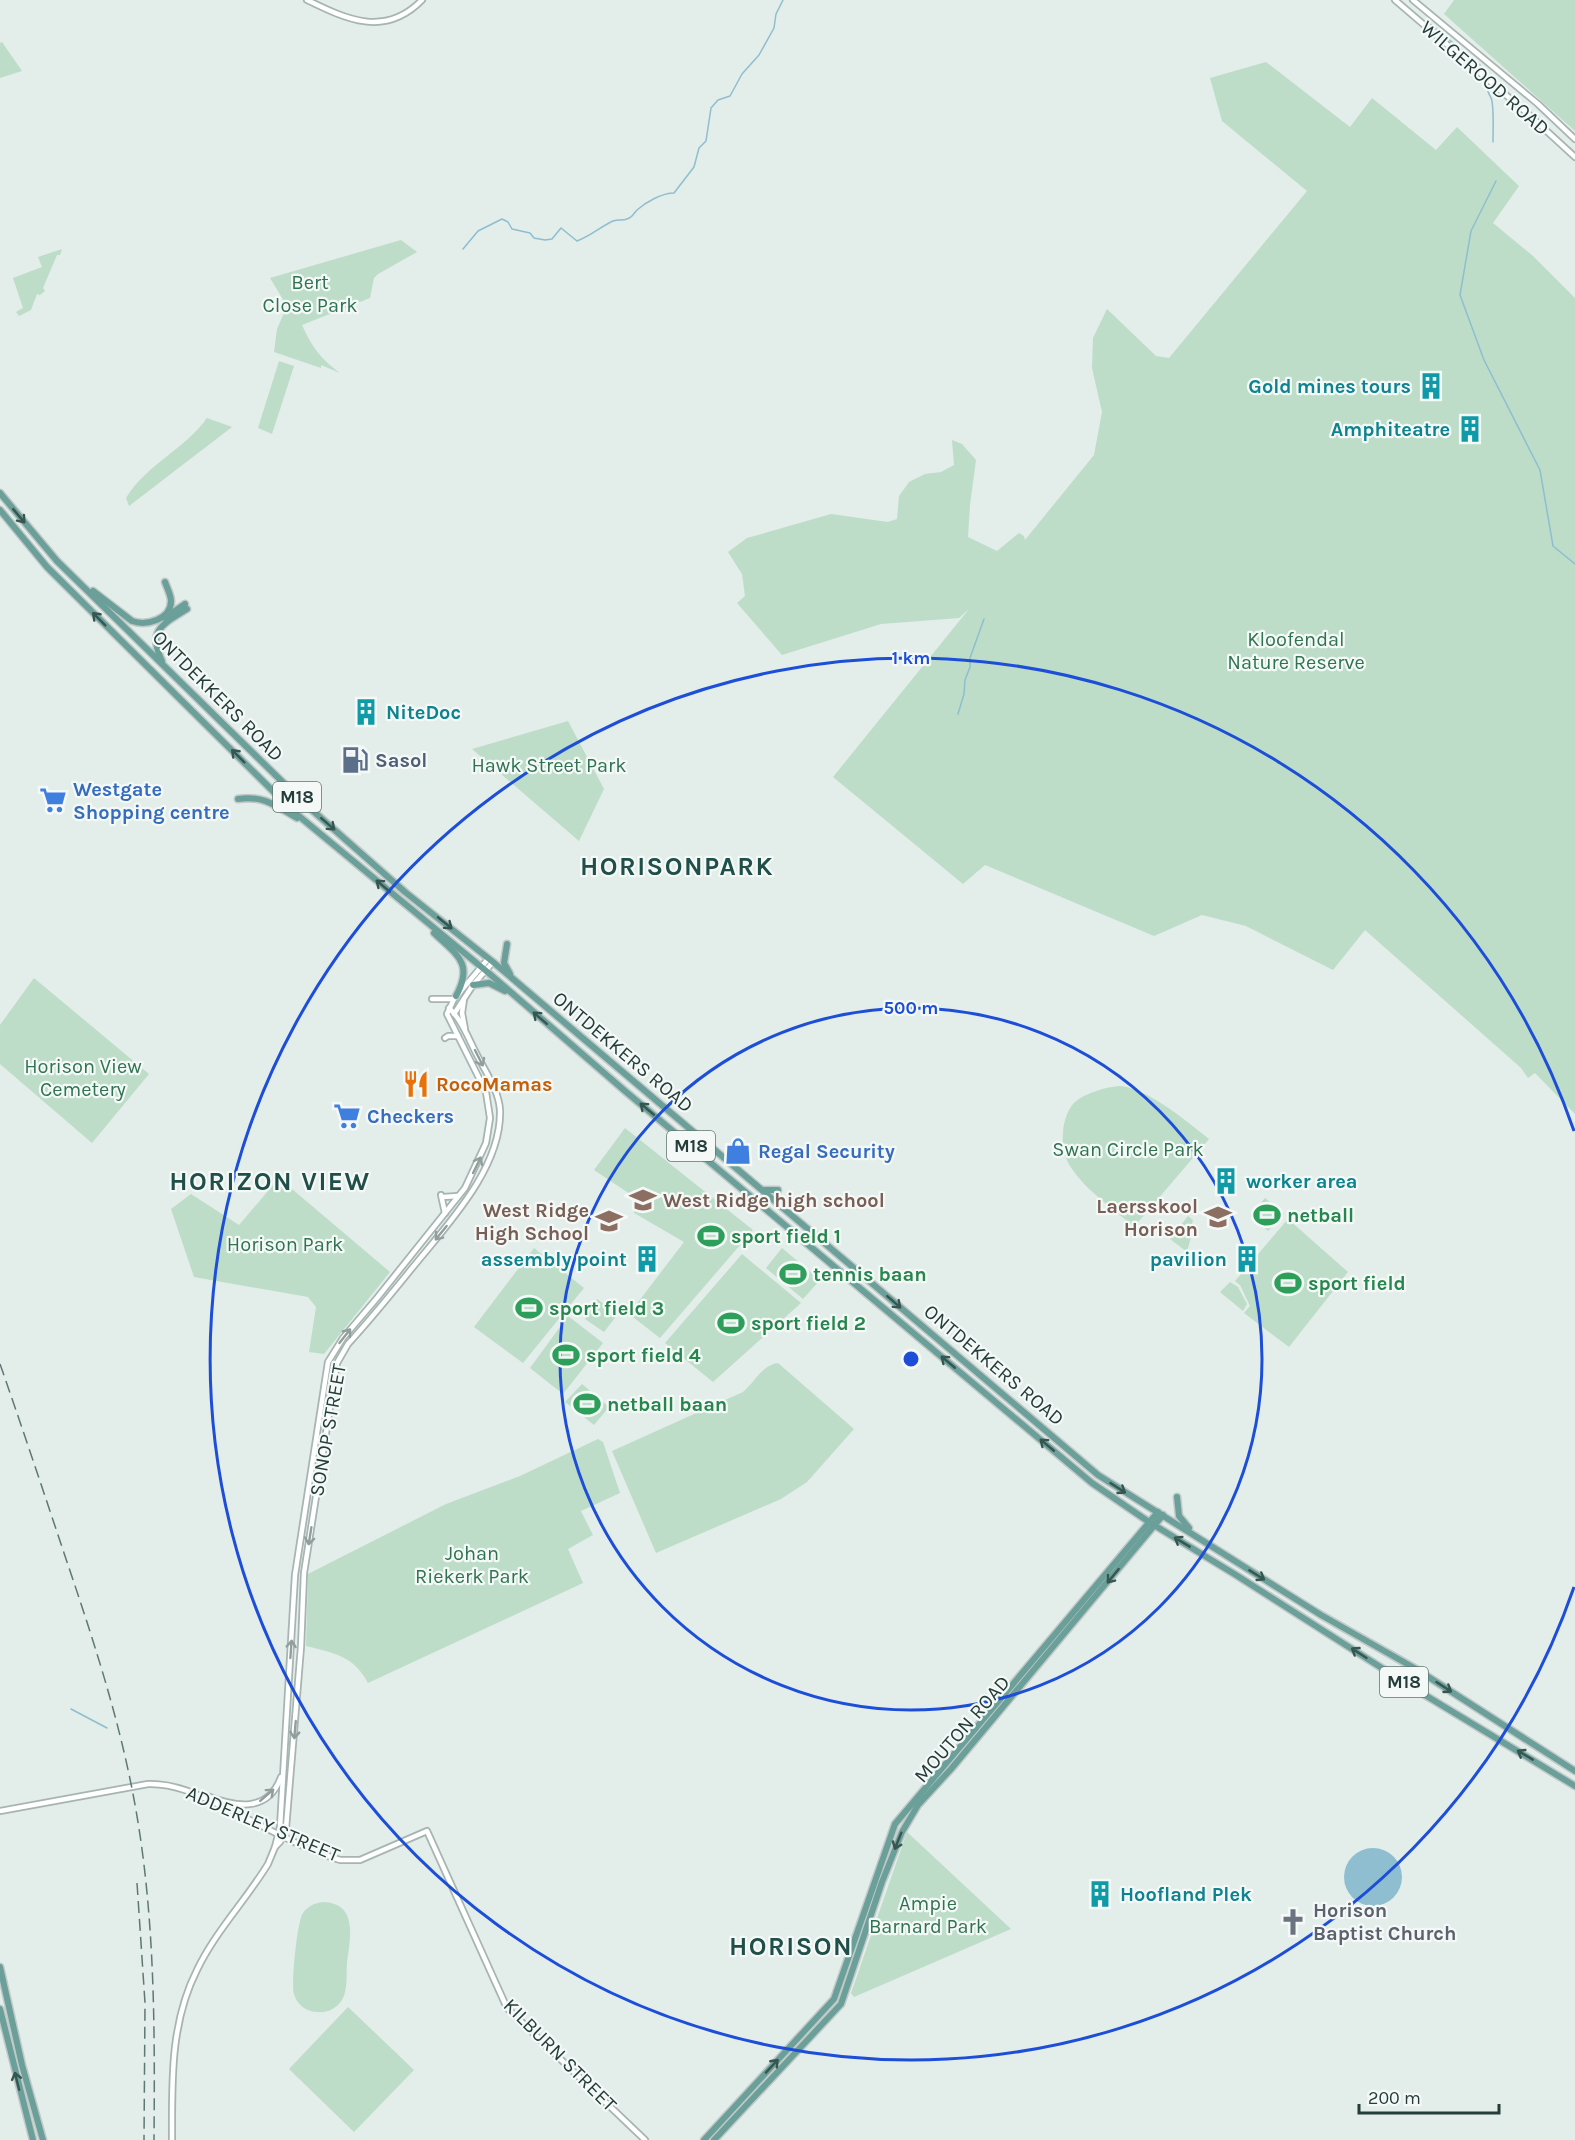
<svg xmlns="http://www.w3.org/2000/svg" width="1575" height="2140" font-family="Karla,sans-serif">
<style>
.green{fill:#bdddc9}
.water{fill:#8ebecf}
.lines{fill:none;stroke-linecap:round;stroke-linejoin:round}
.stream{stroke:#8ebecf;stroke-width:1.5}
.minor-casing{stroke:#a6b5b1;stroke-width:8}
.major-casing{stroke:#c2c9c8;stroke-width:9}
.minor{stroke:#fff;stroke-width:4.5}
.major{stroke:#6aa099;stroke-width:6}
.rail{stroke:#5e7975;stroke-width:1.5;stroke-dasharray:12 6;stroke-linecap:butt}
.oneway{stroke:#365651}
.oneway2{stroke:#929e9c}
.ring{fill:none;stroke:#1d4ed8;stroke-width:3}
.labels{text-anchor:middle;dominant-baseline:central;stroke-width:4.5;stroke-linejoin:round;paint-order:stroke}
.shield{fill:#f4f9f7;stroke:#627572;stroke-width:1.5}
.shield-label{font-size:18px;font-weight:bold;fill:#243d39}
.street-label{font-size:20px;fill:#243d39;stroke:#f4f9f7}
.park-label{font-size:20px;fill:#2f7351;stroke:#f4f9f7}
.culture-label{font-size:20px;font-weight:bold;fill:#0d838f;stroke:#f4f9f7;text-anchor:end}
.service-label{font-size:20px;font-weight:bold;fill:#4e5e75;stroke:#f4f9f7;text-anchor:start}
.shop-label{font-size:20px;font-weight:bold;fill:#366cbe;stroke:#f4f9f7;text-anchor:start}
.food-label{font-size:20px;font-weight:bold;fill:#c56008;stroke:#f4f9f7;text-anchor:start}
.education-label{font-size:20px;font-weight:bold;fill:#785e54;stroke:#f4f9f7;text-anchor:end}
.leisure-label{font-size:20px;font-weight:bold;fill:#27864d;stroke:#f4f9f7;text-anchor:start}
.worship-label{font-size:20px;font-weight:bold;fill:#5b616d;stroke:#f4f9f7;text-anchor:start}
.district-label{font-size:26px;font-weight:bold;letter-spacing:1.5px;fill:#204f49;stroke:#f4f9f7}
.centre{fill:#1d4ed8;stroke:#f4f9f7;stroke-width:3}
.ring-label{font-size:18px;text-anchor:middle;font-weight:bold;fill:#1d4ed8;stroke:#f4f9f7;stroke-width:4.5;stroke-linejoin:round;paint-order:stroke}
</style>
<rect width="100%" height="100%" fill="#e3edea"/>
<g class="green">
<path d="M1454 0H1575V131L1444 14Z"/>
<path d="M2 42 22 71 0 78V43Z"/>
<path d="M1266 62 1350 127 1372 98 1436 150 1457 127 1519 186 1493 223 1533 256 1575 298V1114L1535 1073 1528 1078 1521 1068 1365 930 1333 970 1246 926 1202 915 1154 936 985 865 963 884 833 777 969 609 959 618 881 624 782 655 737 603 745 596 742 574 728 552 747 538 831 514 888 522 897 519 899 496 909 482 925 474 941 472 954 465 952 440 962 444 976 460 970 505 968 537 997 551 1019 533 1024 536 1025 540 1094 455 1102 412 1092 368 1093 338 1107 309 1156 356 1169 358 1307 191 1222 121 1210 78Z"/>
<path d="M401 240 417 252 378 274 374 278 370 298 302 325C312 347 320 358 340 373L321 365V368L274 352 277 329 287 306 270 278Z"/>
<path d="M62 249 60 255H57L43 288 45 291 40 295 37 294 31 310 19 316 16 312 23 308 13 278 42 267 38 257Z"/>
<path d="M279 361 294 366 272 434 258 428Z"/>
<path d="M207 418 232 427 129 506 126 498C146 465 185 449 207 418Z"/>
<path d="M568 721 604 789 579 841 472 749Z"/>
<path d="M34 978 149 1074 92 1143 0 1064V1025Z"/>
<path d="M1119 1086C1146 1087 1188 1122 1209 1139L1134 1227C1113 1208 1086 1191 1070 1166 1060 1150 1060 1120 1073 1104 1082 1094 1106 1087 1119 1086Z"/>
<path d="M625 1128 753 1230 660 1338 629 1314 684 1242 634 1213 636 1198 594 1170Z"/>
<path d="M279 1178 390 1272 324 1354 309 1352 316 1307 308 1297 194 1277 171 1209 191 1194 239 1225Z"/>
<path d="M1265 1198 1284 1214 1268 1231 1250 1216Z"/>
<path d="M1188 1216 1193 1220 1192 1223 1194 1225 1187 1252 1170 1239Z"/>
<path d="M1288 1219 1348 1272 1289 1347 1244 1313 1250 1306 1240 1285 1235 1281Z"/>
<path d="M534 1248 584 1288 523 1363 474 1327Z"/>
<path d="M782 1248 820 1280 803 1299 766 1268Z"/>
<path d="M742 1254 801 1303 713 1382 665 1343Z"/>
<path d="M1230 1282 1238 1287 1247 1304 1243 1311 1220 1292Z"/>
<path d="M597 1299 618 1314 604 1332 585 1319Z"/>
<path d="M568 1316 603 1343 563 1394 530 1368Z"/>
<path d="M778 1363 854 1429 807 1482 781 1499 656 1553 612 1451 743 1392C755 1382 762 1365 778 1363Z"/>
<path d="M582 1384 609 1407 594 1425 565 1402Z"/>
<path d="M598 1439 603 1442 620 1493 581 1511 593 1535 568 1549 583 1583 368 1683C354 1656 334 1653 306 1646L308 1574 446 1504 520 1476Z"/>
<path d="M907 1832 1011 1929 854 1997 851 1993Z"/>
<path d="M323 1902C359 1903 350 1940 347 1964 346 1975 348 1990 342 2000 337 2008 328 2013 318 2012 307 2012 297 2005 294 1994 291 1984 297 1921 303 1913 308 1906 315 1903 323 1902Z"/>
<path d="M348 2007 414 2070 354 2132 289 2069Z"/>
</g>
<circle class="water" cx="1373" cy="1877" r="29"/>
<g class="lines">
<g class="stream">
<path d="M1429 23 1480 65"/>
<path d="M1487 87C1487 93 1491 95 1492 101 1494 114 1493 128 1493 142"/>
<path d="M1496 181 1471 231 1460 295 1484 360 1540 470 1553 546 1575 564"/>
<path d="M463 249 478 231 502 219 508 222 512 229 530 233 534 238 545 240 552 239 561 228 577 241C591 236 600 227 613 221 618 219 623 221 627 219 632 218 634 213 637 210 646 202 662 193 674 193L694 167 699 148 706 141 711 108 718 100 730 96 742 74 759 55 774 28 776 14 783 0"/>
<path d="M958 714 964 694 965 680 970 667V658L984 619"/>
<path d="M71 1709 107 1728"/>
</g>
<defs>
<g id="minor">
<path d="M307 0C346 19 385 38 422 0"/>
<path d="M1395 0 1527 113 1575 157"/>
<path d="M1413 0 1538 104 1575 139"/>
<path d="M432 999H453"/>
<path d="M464 999 462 1013 465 1029"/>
<path d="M454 1014 473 985 493 962"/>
<path d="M445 1038 448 1036H458"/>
<path d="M441 1195 445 1213"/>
<path d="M443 1197 458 1196"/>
<path d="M207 1796C236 1807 268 1813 281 1777"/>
<path d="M0 1811 148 1784C176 1783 201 1796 226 1808 263 1826 301 1848 340 1860H360L427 1831 507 2008 645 2140"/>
<path d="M275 1847 280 1842 286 1828 301 1647 304 1573 337 1363 348 1344C371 1319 392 1293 413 1267 447 1225 502 1168 500 1110 499 1091 485 1071 477 1055 469 1040 462 1020 449 1008"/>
<path d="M172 2140C172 2082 170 2023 197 1970 215 1932 246 1900 268 1864L275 1847 280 1827 295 1575 328 1362 343 1338 377 1298 465 1188 486 1143 490 1118 486 1092 447 1014 454 999 488 959"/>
</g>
<g id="major">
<path d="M0 493 57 561 304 803 405 892 493 962 1098 1475 1321 1615 1416 1669 1575 1771"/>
<path d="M0 510 47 567 294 812 491 975 625 1091 1092 1483 1149 1522 1236 1575 1410 1686 1575 1786"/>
<path d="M93 591 132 621C146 626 171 620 171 601 171 595 167 588 165 582"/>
<path d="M165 618 185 604"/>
<path d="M162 661C147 630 163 624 187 609"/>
<path d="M238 799C264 795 276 806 297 818"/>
<path d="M434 933C457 955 474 963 456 996"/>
<path d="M507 944 504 963 510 974"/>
<path d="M473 985 489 983 505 991"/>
<path d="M762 1190H778"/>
<path d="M1177 1497 1179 1516 1189 1528"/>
<path d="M0 1967 22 2065 43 2140"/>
<path d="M0 2009 33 2140"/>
<path d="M704 2140 834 1999 895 1824 1158 1512"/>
<path d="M714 2140 841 2004 882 1882 902 1832 918 1805 951 1769 1163 1515"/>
</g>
</defs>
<use href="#minor" class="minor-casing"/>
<use href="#major" class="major-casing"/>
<use href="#minor" class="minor"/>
<use href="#major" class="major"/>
<g class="rail">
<path d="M0 1364C22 1427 43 1490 64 1553 89 1627 114 1702 130 1779 155 1898 155 2019 154 2140"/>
<path d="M137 1883 145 2003 144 2140"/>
</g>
</g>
<defs><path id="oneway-shaft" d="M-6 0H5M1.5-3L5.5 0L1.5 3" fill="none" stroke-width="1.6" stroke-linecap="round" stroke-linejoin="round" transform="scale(1.5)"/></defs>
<g class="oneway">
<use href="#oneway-shaft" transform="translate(19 516) rotate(50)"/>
<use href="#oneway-shaft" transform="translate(99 619) rotate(-135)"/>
<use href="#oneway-shaft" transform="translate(238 756) rotate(-135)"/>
<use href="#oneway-shaft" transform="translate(328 824) rotate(41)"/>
<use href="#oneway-shaft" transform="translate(383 886) rotate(-140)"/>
<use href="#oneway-shaft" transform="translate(445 923) rotate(39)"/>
<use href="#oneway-shaft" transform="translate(540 1018) rotate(-139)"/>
<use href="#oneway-shaft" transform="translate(647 1109) rotate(-140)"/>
<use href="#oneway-shaft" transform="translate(894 1302) rotate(41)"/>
<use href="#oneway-shaft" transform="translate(948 1362) rotate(-140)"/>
<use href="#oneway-shaft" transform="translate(1047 1445) rotate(-140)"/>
<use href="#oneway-shaft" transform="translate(1118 1488) rotate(33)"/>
<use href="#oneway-shaft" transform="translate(1182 1542) rotate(-149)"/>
<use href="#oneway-shaft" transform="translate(1257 1575) rotate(32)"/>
<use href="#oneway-shaft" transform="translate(1113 1576) rotate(129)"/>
<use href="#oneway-shaft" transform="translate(1359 1653) rotate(-147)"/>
<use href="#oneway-shaft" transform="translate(1444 1687) rotate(33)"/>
<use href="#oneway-shaft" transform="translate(1525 1755) rotate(-149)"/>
<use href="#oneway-shaft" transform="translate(898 1841) rotate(112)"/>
<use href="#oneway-shaft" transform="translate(772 2066) rotate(-47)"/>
<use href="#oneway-shaft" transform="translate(17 2081) rotate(-104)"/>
</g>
<g class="oneway2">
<use href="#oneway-shaft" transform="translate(479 1058) rotate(63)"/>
<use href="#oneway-shaft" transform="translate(477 1165) rotate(-64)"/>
<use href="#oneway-shaft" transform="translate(441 1233) rotate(129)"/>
<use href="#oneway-shaft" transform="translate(345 1336) rotate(-52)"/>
<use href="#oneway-shaft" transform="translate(310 1536) rotate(99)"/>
<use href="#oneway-shaft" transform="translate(291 1649) rotate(-86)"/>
<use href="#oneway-shaft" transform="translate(295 1730) rotate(95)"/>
<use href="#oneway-shaft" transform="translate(267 1795) rotate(-41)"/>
</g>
<g class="ring">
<circle cx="911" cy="1359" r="351"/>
<path d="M1574 1587A701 701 0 1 1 1574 1131"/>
</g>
<defs>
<symbol id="building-bare" viewBox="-9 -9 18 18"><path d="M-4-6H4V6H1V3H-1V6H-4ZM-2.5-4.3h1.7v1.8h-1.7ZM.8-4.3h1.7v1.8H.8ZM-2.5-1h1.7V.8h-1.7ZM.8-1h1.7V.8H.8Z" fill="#0f9aa8" stroke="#f4f9f7" stroke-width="2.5" paint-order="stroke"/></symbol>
<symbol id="fuel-bare" viewBox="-9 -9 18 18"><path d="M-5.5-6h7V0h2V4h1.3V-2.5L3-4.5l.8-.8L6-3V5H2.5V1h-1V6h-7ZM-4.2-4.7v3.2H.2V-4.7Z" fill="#5c6f8a" stroke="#f4f9f7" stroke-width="2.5" paint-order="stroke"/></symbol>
<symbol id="supermarket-bare" viewBox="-9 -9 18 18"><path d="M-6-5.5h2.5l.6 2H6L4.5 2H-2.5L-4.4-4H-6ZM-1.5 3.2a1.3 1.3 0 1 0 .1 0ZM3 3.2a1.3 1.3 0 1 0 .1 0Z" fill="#3f7fe0" stroke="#f4f9f7" stroke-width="2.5" paint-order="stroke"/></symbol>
<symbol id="restaurant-bare" viewBox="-9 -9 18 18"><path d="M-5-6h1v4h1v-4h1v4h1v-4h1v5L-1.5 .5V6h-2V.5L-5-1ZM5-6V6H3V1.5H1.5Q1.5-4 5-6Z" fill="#e8710a" stroke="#f4f9f7" stroke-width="2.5" paint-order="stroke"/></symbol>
<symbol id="shop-bare" viewBox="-9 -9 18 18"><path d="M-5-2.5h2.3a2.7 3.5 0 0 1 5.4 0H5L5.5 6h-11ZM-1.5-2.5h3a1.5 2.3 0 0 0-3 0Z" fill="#3f7fe0" stroke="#f4f9f7" stroke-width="2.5" paint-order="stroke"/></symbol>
<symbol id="school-bare" viewBox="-9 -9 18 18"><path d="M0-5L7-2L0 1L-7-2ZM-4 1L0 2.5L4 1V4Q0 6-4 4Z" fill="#8d6e63" stroke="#f4f9f7" stroke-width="2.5" paint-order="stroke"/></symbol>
<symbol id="stadium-bare" viewBox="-9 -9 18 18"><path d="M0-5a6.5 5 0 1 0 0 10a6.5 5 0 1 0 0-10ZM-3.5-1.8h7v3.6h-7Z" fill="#2e9e5b" stroke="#f4f9f7" stroke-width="2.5" paint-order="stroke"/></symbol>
<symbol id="church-bare" viewBox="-9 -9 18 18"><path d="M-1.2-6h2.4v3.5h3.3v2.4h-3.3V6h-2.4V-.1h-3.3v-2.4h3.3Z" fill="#6b7280" stroke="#f4f9f7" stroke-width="2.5" paint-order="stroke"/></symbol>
</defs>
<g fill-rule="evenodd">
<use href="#building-bare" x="1412" y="367" width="38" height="38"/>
<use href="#building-bare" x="1451" y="410" width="38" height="38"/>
<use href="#building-bare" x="347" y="693" width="38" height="38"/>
<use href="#fuel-bare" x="336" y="741" width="38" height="38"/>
<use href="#supermarket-bare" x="34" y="781" width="38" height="38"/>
<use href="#restaurant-bare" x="397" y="1065" width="38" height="38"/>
<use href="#supermarket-bare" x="328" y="1097" width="38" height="38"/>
<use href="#shop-bare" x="719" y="1132" width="38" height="38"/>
<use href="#building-bare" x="1207" y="1162" width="38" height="38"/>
<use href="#school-bare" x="624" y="1181" width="38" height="38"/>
<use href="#stadium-bare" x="1248" y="1196" width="38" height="38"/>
<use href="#school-bare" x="1199" y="1198" width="38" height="38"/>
<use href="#school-bare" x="590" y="1202" width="38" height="38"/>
<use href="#stadium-bare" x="692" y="1217" width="38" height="38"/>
<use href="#building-bare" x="628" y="1240" width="38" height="38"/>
<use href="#building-bare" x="1228" y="1240" width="38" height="38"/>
<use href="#stadium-bare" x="774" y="1255" width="38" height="38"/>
<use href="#stadium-bare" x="1269" y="1264" width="38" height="38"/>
<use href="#stadium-bare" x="510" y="1289" width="38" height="38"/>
<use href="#stadium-bare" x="712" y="1304" width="38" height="38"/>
<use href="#stadium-bare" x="547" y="1336" width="38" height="38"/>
<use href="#stadium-bare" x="568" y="1385" width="38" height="38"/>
<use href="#building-bare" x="1081" y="1875" width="38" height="38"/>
<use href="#church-bare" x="1274" y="1903" width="38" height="38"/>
</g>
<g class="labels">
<g class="shield">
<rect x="273" y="782" width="48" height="30" rx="4.5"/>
<rect x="667" y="1131" width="48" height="30" rx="4.5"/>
<rect x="1380" y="1667" width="48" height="30" rx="4.5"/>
</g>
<g class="shield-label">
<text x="297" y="797">M18</text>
<text x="691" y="1146">M18</text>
<text x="1404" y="1682">M18</text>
</g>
<g class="street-label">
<text transform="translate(1485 78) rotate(41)">WILGEROOD ROAD</text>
<text transform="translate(218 696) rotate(45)">ONTDEKKERS ROAD</text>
<text transform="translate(623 1052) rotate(40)">ONTDEKKERS ROAD</text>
<text transform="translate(994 1365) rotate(40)">ONTDEKKERS ROAD</text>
<text transform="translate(328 1430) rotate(-80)">SONOP STREET</text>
<text transform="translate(962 1729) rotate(-49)">MOUTON ROAD</text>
<text transform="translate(263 1824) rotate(23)">ADDERLEY STREET</text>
<text transform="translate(560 2055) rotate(45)">KILBURN STREET</text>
</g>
<g class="park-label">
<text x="310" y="282">Bert<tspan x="310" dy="23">Close Park</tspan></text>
<text x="1296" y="639">Kloofendal<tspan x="1296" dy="23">Nature Reserve</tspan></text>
<text x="549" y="765">Hawk Street Park</text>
<text x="83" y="1066">Horison View<tspan x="83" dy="23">Cemetery</tspan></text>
<text x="1128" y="1149">Swan Circle Park</text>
<text x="285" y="1244">Horison Park</text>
<text x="472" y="1553">Johan<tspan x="472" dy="23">Riekerk Park</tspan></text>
<text x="928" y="1903">Ampie<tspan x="928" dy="23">Barnard Park</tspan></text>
</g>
<g class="culture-label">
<text x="1411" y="386">Gold mines tours</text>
<text x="1450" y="429">Amphiteatre</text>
<text x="386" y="712" text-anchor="start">NiteDoc</text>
<text x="1246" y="1181" text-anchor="start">worker area</text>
<text x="627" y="1259">assembly point</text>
<text x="1227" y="1259">pavilion</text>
<text x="1120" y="1894" text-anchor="start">Hoofland Plek</text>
</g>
<g class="service-label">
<text x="375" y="760">Sasol</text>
</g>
<g class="shop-label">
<text x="73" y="789">Westgate<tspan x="73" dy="23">Shopping centre</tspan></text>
<text x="367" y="1116">Checkers</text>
<text x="758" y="1151">Regal Security</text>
</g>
<g class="food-label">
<text x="436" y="1084">RocoMamas</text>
</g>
<g class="education-label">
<text x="663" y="1200" text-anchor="start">West Ridge high school</text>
<text x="1198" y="1206">Laersskool<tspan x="1198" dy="23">Horison</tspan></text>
<text x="589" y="1210">West Ridge<tspan x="589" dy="23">High School</tspan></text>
</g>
<g class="leisure-label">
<text x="1287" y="1215">netball</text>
<text x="731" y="1236">sport field 1</text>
<text x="813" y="1274">tennis baan</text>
<text x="1308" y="1283">sport field</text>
<text x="549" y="1308">sport field 3</text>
<text x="751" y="1323">sport field 2</text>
<text x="586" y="1355">sport field 4</text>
<text x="607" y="1404">netball baan</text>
</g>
<g class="worship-label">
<text x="1313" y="1910">Horison<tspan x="1313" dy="23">Baptist Church</tspan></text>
</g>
<g class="district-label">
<text x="677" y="866">HORISONPARK</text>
<text x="270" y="1181">HORIZON VIEW</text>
<text x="791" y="1946">HORISON</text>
</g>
</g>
<circle cx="911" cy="1359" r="9" class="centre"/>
<g class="ring-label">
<text x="911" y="664">1 km</text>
<text x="911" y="1014">500 m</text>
</g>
<path d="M1359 2104v9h140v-9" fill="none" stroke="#243d39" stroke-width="3"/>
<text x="1368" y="2104" font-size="18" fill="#243d39" stroke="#f4f9f7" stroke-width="4.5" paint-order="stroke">200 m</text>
</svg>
